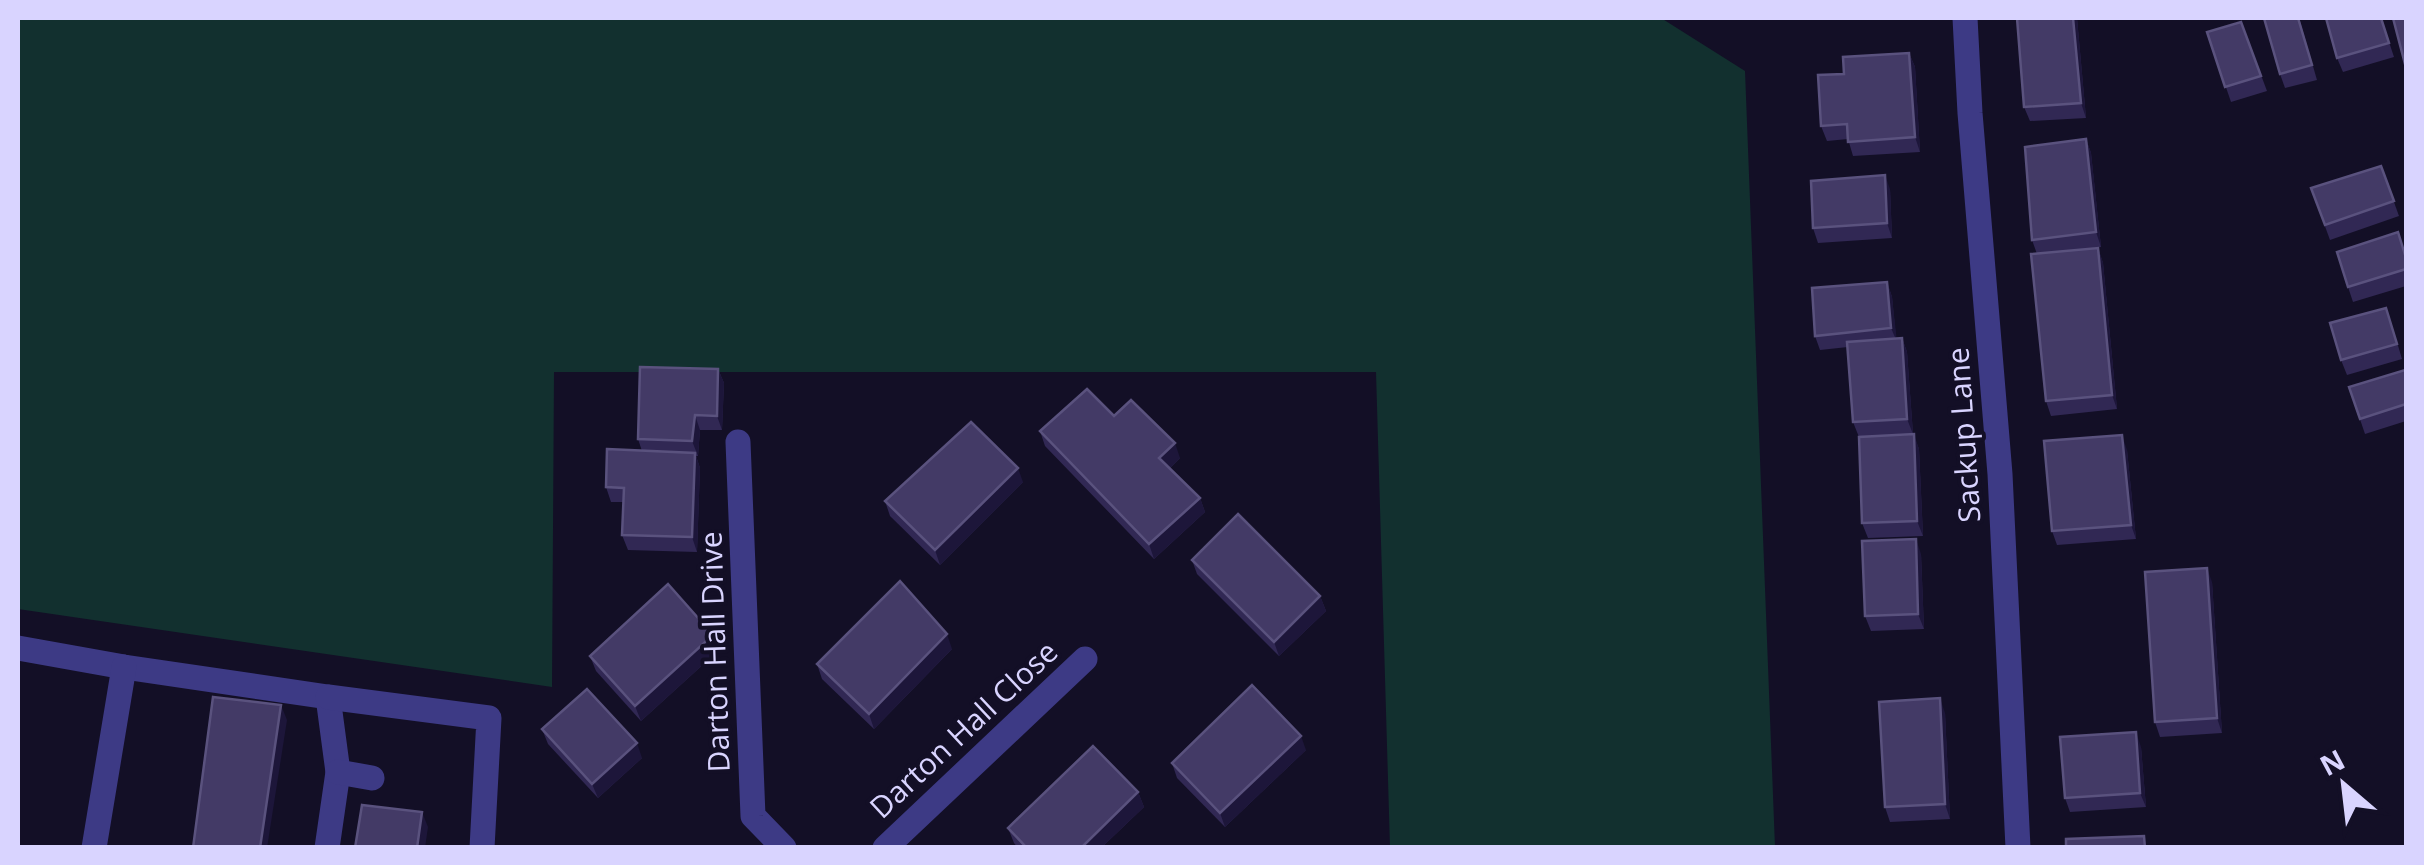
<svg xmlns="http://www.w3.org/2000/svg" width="2424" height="865" font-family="'Open Sans',sans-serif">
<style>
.green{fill:#12302f}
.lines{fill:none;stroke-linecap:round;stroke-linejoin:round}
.minor{stroke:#3d3a85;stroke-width:25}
.wall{fill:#312854}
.shaded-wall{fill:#1d163a}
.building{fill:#433a66;stroke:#5a527e;stroke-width:2.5}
.labels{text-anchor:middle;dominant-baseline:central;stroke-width:8;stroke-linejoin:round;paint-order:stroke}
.street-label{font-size:30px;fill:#d9d4ff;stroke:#130f26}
</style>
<rect width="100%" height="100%" fill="#130f26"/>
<path class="green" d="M18 18H1661L1745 71 1775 847H1390L1376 372H554L552 687 18 609Z"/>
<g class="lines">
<g class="minor">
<path d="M1965 18 1970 113 2000 474 2018 848"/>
<path d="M738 442 753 816 784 848"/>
<path d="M18 648 124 667 328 697 338 772 327 848"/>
<path d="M328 697 489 718 482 848"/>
<path d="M338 772 372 778"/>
<path d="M94 848 124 667"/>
<path d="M885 848 1085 659"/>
</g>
</g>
<g class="wall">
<path d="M2017 18H2077L2086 118 2030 121 2024 107Z"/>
<path d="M2299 18 2317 80 2285 88 2280 74Z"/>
<path d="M2381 18 2394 57 2343 72 2337 58Z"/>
<path d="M2241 22 2267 91 2231 102 2207 32Z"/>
<path d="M1909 53 1915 67 1920 152 1853 156 1848 139 1827 141 1821 126 1844 74Z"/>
<path d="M2086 139 2091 153 2101 247 2068 251 2098 248 2103 263 2117 409 2051 416 2046 401 2037 254 2032 240Z"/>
<path d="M2381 166 2399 216 2330 240 2311 188Z"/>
<path d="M1890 189 1892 238 1818 243 1813 228Z"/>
<path d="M2406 256V286L2353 302 2348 287Z"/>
<path d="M1887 282 1892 297 1896 338H1902L1907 352 1913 434 1919 449 1923 536 1868 538 1862 523 1859 437 1853 422 1848 347 1820 350 1815 336Z"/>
<path d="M2391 322 2402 359 2347 375 2341 360Z"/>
<path d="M718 369 724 383 722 430H700L698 456H696L700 468 697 552 628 550 622 535 624 502H611L606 487 642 451 638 439Z"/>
<path d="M2406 374V421L2365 434 2349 387Z"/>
<path d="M1114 416 1180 458 1170 468 1200 498 1205 512 1154 559 1045 446 1040 431Z"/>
<path d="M2127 450 2136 539 2057 545 2052 531Z"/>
<path d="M1023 482 940 565 890 516 885 501Z"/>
<path d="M1921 554 1924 629 1871 631 1865 616Z"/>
<path d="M1192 560 1320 596 1326 611 1279 656 1197 574Z"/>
<path d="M2212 582 2222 733 2160 737 2155 722Z"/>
<path d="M713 635 719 650 641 721 596 671 590 656Z"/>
<path d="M952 649 874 729 822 679 817 664Z"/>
<path d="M1945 713 1950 819 1890 822 1885 807Z"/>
<path d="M542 729 642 758 598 798 548 744Z"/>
<path d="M2141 747 2146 807 2070 812 2065 798Z"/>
<path d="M1306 750 1225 827 1177 778 1172 763Z"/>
<path d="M1138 792 1144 807 1101 848H1018L1014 843 1008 828Z"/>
</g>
<g class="shaded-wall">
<path d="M2073 18H2077L2086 118 2081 103Z"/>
<path d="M1909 53 1915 67 1920 152 1915 137Z"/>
<path d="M2086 139 2091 153 2101 247 2096 232Z"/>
<path d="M1885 175 1890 189 1892 238 1887 223Z"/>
<path d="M2098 248 2103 263 2117 409 2112 395Z"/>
<path d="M1887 282 1892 297 1897 342 1891 328Z"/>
<path d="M1902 338 1907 352 1913 434 1907 419Z"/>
<path d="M718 369 724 383 722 430 717 416Z"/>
<path d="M695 415 700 430 698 456 692 441Z"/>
<path d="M1914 434 1919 449 1923 536 1917 521Z"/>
<path d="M2122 435 2127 450 2136 539 2131 525Z"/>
<path d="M1175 443 1180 458 1165 473 1159 458Z"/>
<path d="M695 453 700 468 697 552 692 537Z"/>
<path d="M1018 468 1023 482 940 565 935 550Z"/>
<path d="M1200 498 1205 512 1154 559 1149 544Z"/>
<path d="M1916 539 1921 554 1924 629 1918 614Z"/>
<path d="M2207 568 2212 582 2222 733 2217 718Z"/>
<path d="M1320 596 1326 611 1279 656 1274 642Z"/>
<path d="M947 634 952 649 874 729 869 714Z"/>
<path d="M713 635 719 650 641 721 635 706Z"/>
<path d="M1940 698 1945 713 1950 819 1945 804Z"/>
<path d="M281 705 287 720 267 848H260Z"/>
<path d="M2136 732 2141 747 2146 807 2140 793Z"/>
<path d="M1301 736 1306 750 1225 827 1220 813Z"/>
<path d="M637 743 642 758 598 798 592 784Z"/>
<path d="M1138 792 1144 807 1101 848H1081Z"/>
<path d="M422 812 428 827 425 848H417Z"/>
</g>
<g class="building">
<path d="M2017 18H2073L2081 103 2024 107Z"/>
<path d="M2264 18H2298L2312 65 2280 74Z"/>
<path d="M2326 18H2381L2389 43 2337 58Z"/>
<path d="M2393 18H2406V68Z"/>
<path d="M2241 22 2261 76 2225 87 2207 32Z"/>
<path d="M1909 53 1915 137 1848 142 1847 124 1821 126 1818 75 1844 74 1843 57Z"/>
<path d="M2086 139 2096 232 2032 240 2025 147Z"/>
<path d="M2381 166 2394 201 2325 225 2311 188Z"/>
<path d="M1885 175 1887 223 1813 228 1811 181Z"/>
<path d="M2398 232 2406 258V269L2348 287 2337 252Z"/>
<path d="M2098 248 2112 395 2046 401 2031 254Z"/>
<path d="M1887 282 1891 328 1815 336 1812 288Z"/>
<path d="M2386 308 2397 344 2341 360 2330 323Z"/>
<path d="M1902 338 1907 419 1853 422 1847 342Z"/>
<path d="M640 367 718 369 717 416 695 415 692 441 638 439Z"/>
<path d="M2405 370 2406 374V404L2360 419 2349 387Z"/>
<path d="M1087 389 1114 416 1131 400 1175 443 1159 458 1200 498 1149 544 1040 431Z"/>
<path d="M971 422 1018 468 935 550 885 501Z"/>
<path d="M1914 434 1917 521 1862 523 1859 437Z"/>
<path d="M2122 435 2131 525 2052 531 2044 441Z"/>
<path d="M607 449 695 453 692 537 622 535 624 488 606 487Z"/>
<path d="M1238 514 1320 596 1274 642 1192 560Z"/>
<path d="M1916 539 1918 614 1865 616 1862 541Z"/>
<path d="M2207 568 2217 718 2155 722 2145 572Z"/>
<path d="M900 581 947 634 869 714 817 664Z"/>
<path d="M668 584 713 635 635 706 590 656Z"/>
<path d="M1252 685 1301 736 1220 813 1172 763Z"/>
<path d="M587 689 637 743 592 784 542 729Z"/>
<path d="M213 697 281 705 260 848H193Z"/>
<path d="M1940 698 1945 804 1885 807 1879 702Z"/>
<path d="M2136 732 2140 793 2065 798 2060 737Z"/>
<path d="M1093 746 1138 792 1081 848H1027L1008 828Z"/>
<path d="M362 805 422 812 417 848H355Z"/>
<path d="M2144 836 2145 848H2066V839Z"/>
</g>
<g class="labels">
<g class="street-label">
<text transform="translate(1963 435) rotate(-94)">Sackup Lane</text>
<text transform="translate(714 652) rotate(-92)">Darton Hall Drive</text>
<text transform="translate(963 729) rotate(-43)">Darton Hall Close</text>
</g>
</g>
<rect width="2424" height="865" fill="none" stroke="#d9d4ff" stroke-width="40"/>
<g transform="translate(2344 785) rotate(332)" stroke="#130f26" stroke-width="8" paint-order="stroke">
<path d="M0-8L18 38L0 25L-18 38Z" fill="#d9d4ff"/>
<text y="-15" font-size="28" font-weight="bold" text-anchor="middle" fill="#d9d4ff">N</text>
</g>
</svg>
